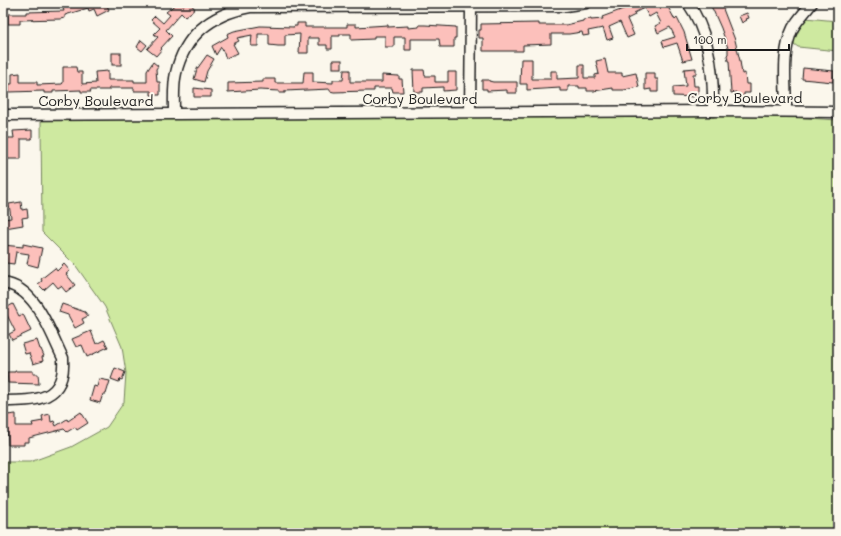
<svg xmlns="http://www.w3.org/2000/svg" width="841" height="536" font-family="Mali,sans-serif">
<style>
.green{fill:#cee9a0;stroke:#75825e}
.building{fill:#fcc0bb;stroke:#1c1c1c}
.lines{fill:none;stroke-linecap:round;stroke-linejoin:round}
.minor-casing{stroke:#1c1c1c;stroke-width:13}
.minor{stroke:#fbf7ec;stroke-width:10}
.labels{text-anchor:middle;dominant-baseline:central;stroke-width:4;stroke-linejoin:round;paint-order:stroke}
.street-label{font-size:14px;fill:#1c1c1c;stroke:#fbf7ec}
</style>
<rect width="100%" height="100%" fill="#fbf7ec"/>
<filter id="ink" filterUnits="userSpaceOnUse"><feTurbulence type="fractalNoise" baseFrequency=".025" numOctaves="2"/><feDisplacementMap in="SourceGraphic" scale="8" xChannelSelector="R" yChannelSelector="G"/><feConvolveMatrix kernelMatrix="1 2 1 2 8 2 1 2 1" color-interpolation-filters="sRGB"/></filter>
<g filter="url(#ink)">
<g class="green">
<path d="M805 18 838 21V51L798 47 794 44 793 38Z"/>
<path d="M759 115 838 120V533H3V462H30L71 447 107 427 124 402 126 373 122 347 105 307 76 266 42 232 41 119Z"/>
</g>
<g class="building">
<path d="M82 3H106L109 10 97 16 94 9 89 11 88 8 65 15V18L60 19 20 20V24H8V14H26V12L64 11 62 6Z"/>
<path d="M177 3H181L183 6 187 3H190L195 9 185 17 181 13 166 30 172 36 161 48 162 49 156 56 147 49 158 37 154 34 160 28 151 20 155 16 163 23 170 15 166 12Z"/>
<path d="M633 3H666L675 20 677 18 684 32 692 59 683 61 677 43 664 47 662 41 675 37 670 27 658 33 655 26 661 23 656 13 649 17 644 8 634 13 635 15 627 19 634 35 627 38 620 22 609 27 613 38 607 40 603 28 588 31 589 35 583 36 582 32 569 34H551V44L523 45V51H483V38H479V30H481V24L539 23V25H566L583 21V20L591 19V20L603 19 602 17 634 5Z"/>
<path d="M709 3H734L723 9 735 40 740 61 742 74 745 73 746 84H750V93H744V96H736V92L731 93 729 61H728L727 55 728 54V48L721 28 713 10Z"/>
<path d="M747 13 749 18 746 19 747 20 742 23 739 16Z"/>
<path d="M297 23H305V27H347V24H356V27L388 25V27L408 26V28L419 27V25H425L456 27V38H454V47H440L439 39H411V50H405V37H394V47H385V36H374V39L351 40V34H340V36H332V49H327V45H319V38H308V53H299L300 34 285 35V46H278L269 45V34H258V46H251L252 35 237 38 239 41 233 44 238 53 226 58 221 47 216 55 212 46 228 37 227 34 234 31 260 26 294 27V26H297Z"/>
<path d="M141 40 147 45 142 51 137 47Z"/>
<rect x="112" y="53" width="9" height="12"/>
<path d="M207 55 214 59 207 71 204 82 194 79 197 69Z"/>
<path d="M521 59H532V79H551V71H557V79L579 78V65H584V78H595V75L599 74 596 61 605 59 608 73H622V76L636 73 639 87 624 90H613V88L594 91H587V88H579V86H568V91H560V88L527 90V84H520Z"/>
<rect x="333" y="60" width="9" height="8"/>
<path d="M153 62 158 66 156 69 157 82H160V95H151V91H134V88H109V90H90L91 92H81V90L53 91V93H44V91L9 92V84H12V74L20 73V82H37V85L62 84 63 83V67H76L77 72H82V84L96 83 95 72 108 71V80H134V82H147V71Z"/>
<path d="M696 68V74H693L694 86H698V97L673 96V87L686 86 684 69Z"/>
<path d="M803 68 834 71 833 82 802 79Z"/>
<path d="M344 70H350V82H382V75L399 76V79H402L403 92H393L392 88H374V91H367L334 92 330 91V89L285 91V93H279V91L260 90 228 92V83L263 82V79H275V83H303L304 72H313V82L333 83V80H343Z"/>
<path d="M413 70H424L425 76H435V82H448V72H456V90L443 91V87L423 88V92H414Z"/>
<path d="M645 73H655V79H658V92H651V89L645 90Z"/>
<path d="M482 80H489V81L493 82H517V93H507V90L487 91V89H482Z"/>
<path d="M194 88 211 90V97H194Z"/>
<path d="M32 130V139H21V159H4V143H6L5 138H14L13 131Z"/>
<path d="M21 202 22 210 27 209 28 217 22 218 23 225 5 228 4 219 11 218 9 204Z"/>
<path d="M23 244 42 248 38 267 27 264 29 254 16 252 14 264 6 263V258L3 257V245L23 247Z"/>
<path d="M64 264 70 271 66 274 75 285 66 292 61 286 58 288 53 282 44 290 38 284 42 281 41 279 55 268 57 271Z"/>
<path d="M13 304 19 316 23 314 31 331 12 340 9 334 15 331 4 309Z"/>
<path d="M62 304 85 312 88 316 82 319 84 323 75 328 68 315 59 312Z"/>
<path d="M91 331 96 344 104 340 108 347 87 357 82 345 76 347 72 339Z"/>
<path d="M37 340 40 349H41L44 356 42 357 43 361 33 364 29 353 25 354 22 344Z"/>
<path d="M115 368 125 372 122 380 120 379 119 382 111 379Z"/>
<path d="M15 371H33V374H38L39 384 8 383 7 372H15Z"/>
<path d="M99 379 110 381 106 394H103L100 403 90 400 94 386 97 387Z"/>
<path d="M81 412 88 423 77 430 75 427 67 432 64 429 29 438V442H24V445H8L7 415 16 414V426H33L32 423 43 421 42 416 50 414 51 422 54 421 56 426 67 419 68 421Z"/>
</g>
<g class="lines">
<defs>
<g id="minor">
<path d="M688 3C710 34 714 74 713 111"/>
<path d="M786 111C786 85 781 52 793 28 798 19 806 11 812 3"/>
<path d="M470 112 471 7"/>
<path d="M174 113C174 100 173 85 176 73 185 34 213 14 250 7L565 6 586 3"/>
<path d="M3 115 713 111 838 112"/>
<path d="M3 283C36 287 50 332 63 358 66 401 36 401 3 401"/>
</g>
</defs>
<use href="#minor" class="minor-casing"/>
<use href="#minor" class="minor"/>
</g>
</g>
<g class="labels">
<g class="street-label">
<text x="745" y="97">Corby Boulevard</text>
<text x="420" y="98">Corby Boulevard</text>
<text x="96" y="100">Corby Boulevard</text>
</g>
</g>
<rect width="841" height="536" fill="none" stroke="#fbf7ec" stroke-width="16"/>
<rect x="8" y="8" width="825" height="520" fill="none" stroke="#1c1c1c" stroke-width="1.5" filter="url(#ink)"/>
<path d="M687 44v6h102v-6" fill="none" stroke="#1c1c1c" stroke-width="2"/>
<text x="693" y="44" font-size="12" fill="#1c1c1c" stroke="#fbf7ec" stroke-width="3" paint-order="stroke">100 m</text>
</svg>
